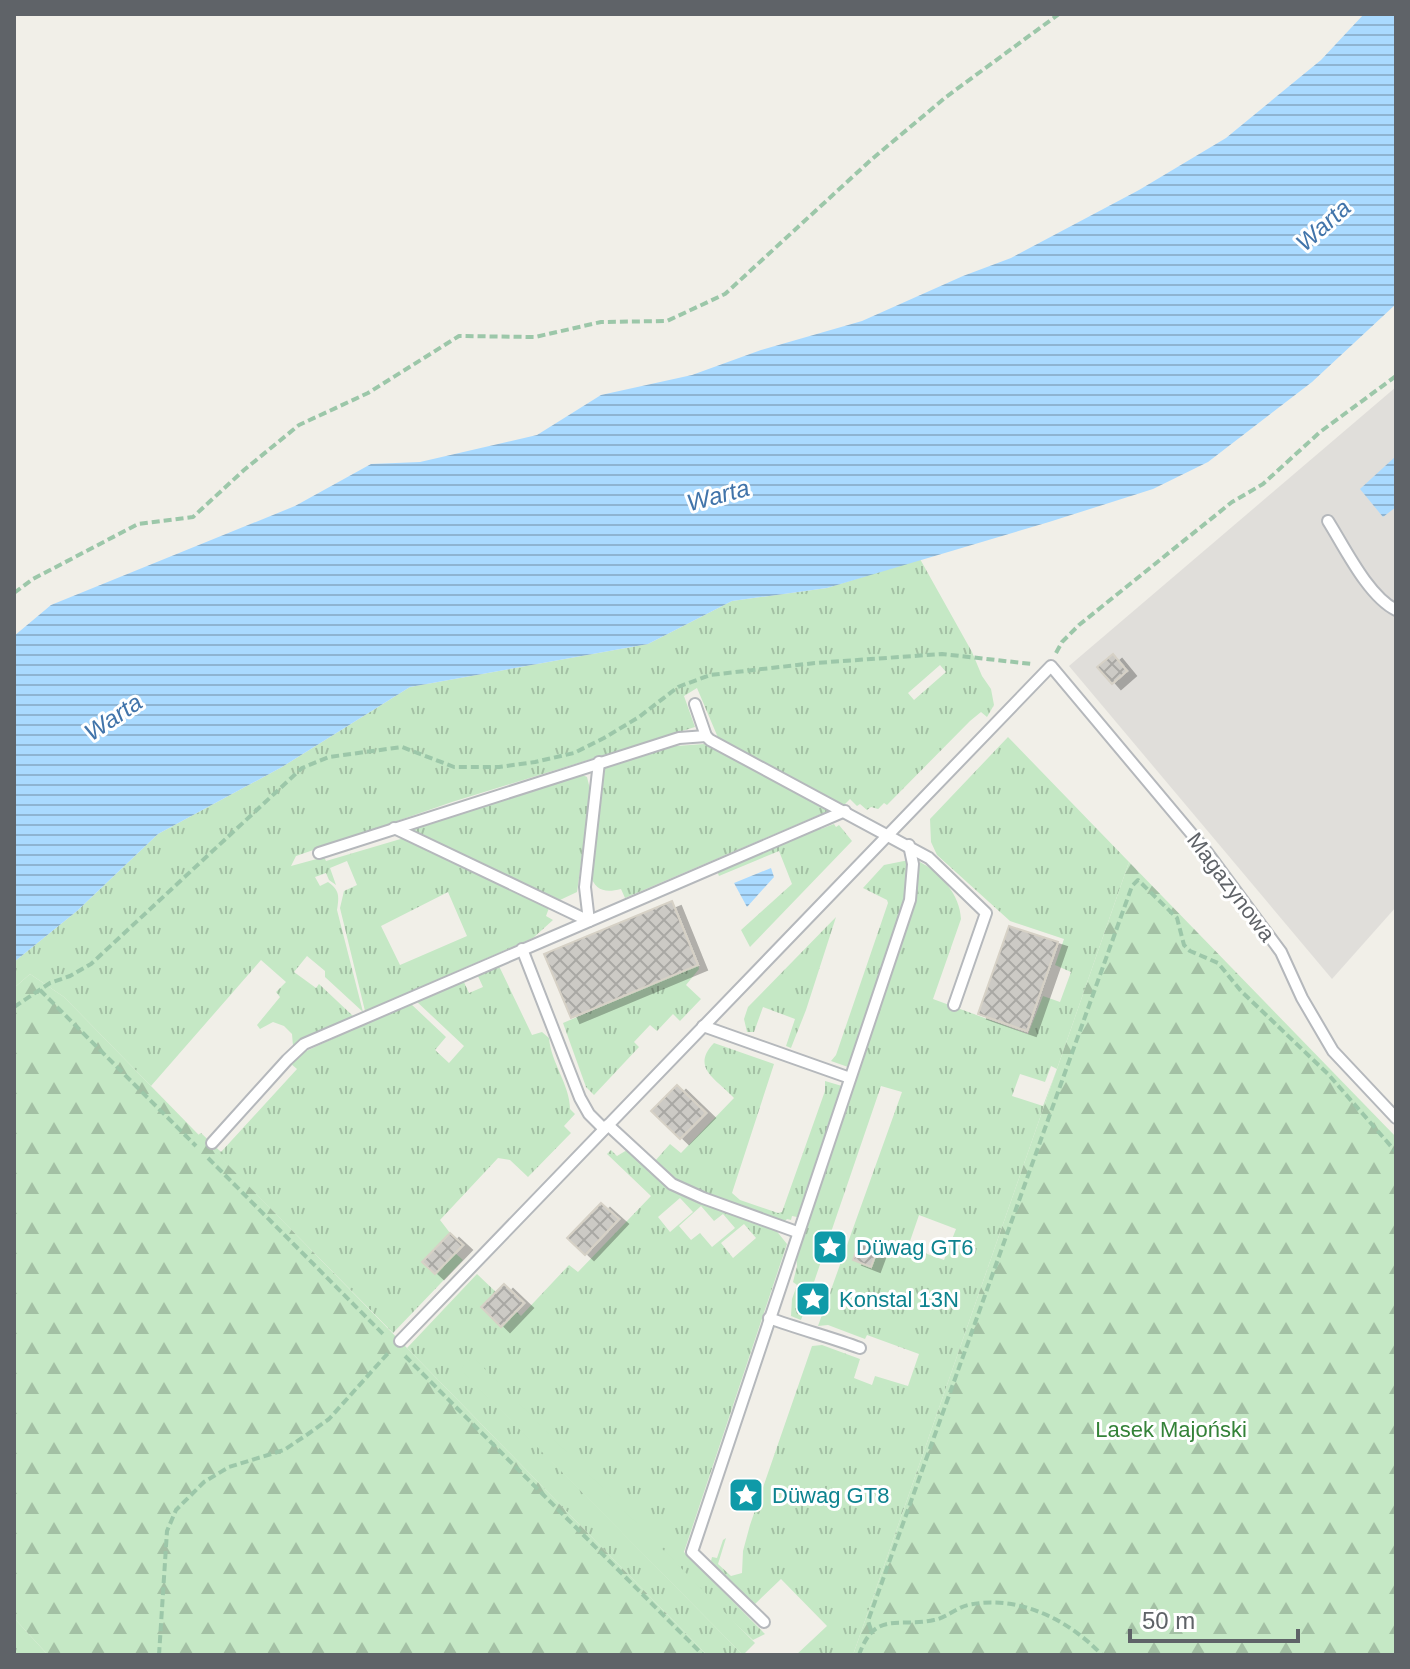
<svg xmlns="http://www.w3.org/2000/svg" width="1410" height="1669" font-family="Helvetica,sans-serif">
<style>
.industrial{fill:#e0deda}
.grass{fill:url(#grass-tufts);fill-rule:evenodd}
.forest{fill:url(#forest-firs)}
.garden{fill:#c5e8c5}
.water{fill:url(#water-rules)}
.building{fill:url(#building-cross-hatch);stroke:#d6d1c6;stroke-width:2;filter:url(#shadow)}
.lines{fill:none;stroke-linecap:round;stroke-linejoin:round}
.lane-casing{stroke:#b5b8bc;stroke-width:14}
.path{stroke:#9cc7a9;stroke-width:4;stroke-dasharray:8 4;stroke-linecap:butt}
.lane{stroke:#fff;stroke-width:10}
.labels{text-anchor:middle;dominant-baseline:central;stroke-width:6;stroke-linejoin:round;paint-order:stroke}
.street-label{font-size:22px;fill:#5f6368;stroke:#fff}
.culture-label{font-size:22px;fill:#0d838f;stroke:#fff;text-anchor:start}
.park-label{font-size:22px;fill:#348238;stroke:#fff}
.water-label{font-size:24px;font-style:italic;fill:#4174aa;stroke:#fff}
</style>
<defs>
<pattern id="grass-tufts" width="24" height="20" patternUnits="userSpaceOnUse" patternTransform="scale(2)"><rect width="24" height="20" fill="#c5e8c5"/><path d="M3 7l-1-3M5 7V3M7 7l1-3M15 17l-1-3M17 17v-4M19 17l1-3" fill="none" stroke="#a3c0a4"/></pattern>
<pattern id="forest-firs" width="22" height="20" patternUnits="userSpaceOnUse" patternTransform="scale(2)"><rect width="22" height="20" fill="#c5e8c5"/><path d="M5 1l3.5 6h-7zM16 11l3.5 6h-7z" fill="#a3c0a4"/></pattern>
<pattern id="water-rules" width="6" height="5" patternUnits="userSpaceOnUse" patternTransform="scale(2)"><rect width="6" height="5" fill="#aadaff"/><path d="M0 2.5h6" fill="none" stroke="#8eb4d2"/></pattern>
<pattern id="building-cross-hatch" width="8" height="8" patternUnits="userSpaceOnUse" patternTransform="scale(2)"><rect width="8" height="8" fill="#cccac5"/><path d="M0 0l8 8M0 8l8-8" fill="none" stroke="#a9a8a4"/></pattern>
<filter id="shadow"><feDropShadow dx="9" dy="5" stdDeviation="0" flood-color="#0004"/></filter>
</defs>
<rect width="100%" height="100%" fill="#f1efe8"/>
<path class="industrial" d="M1396 387V907L1332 979 1069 666Z"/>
<g class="grass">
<path d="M920 559 972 652 982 676 991 689 994 705 987 717 981 712 970 721 887 805 884 803 878 809 871 807 867 810 860 804 857 806 850 799 844 805 719 740 697 688 684 696 695 727 452 802 296 856 291 866 324 857 326 861 404 838 543 902 549 908 546 916 553 920 533 938 365 1011 340 908 344 891 357 885 347 861 330 868 336 885 329 880 326 873 315 877 320 886 328 882C340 890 339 897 337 910L363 1012 325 977V971L307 956 294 972 316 988 319 984 353 1016 293 1046 292 1034 284 1026 273 1022 260 1029 257 1025 280 997 276 992 286 982 261 960 151 1086 64 997 30 974 14 988V962L77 911 158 834 282 767 410 687 648 644 732 601 827 588ZM940 665 946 672 914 700 908 693ZM448 892 467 936 400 965 381 926Z"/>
<path d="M1008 737 1129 862 853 1655H796L827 1626 781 1579 754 1605 711 1561 712 1557 717 1558 723 1540 726 1538 718 1564 731 1576 742 1573 743 1551 750 1525 812 1346 822 1345 860 1359 854 1378 872 1385 875 1376 908 1386 919 1354 867 1335 865 1339 828 1325 818 1326 902 1092 881 1086 801 1320 791 1316 792 1299 797 1285 793 1282 797 1266 796 1253 916 893 920 862C941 873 960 895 961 919L933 999 1028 1034 1043 996 1060 1002 1071 972 1055 965 1064 939 1010 921 937 855 931 842 930 819ZM1051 1066 1057 1069 1043 1106 1012 1096 1020 1074 1045 1082ZM919 1215 956 1229 944 1260 908 1247Z"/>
<path d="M674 743 676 746 704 744 833 809 625 898 621 889C605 893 595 891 590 874L604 770 606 766Z"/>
<path d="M578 773 587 777 591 793 577 892 560 900 405 828Z"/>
<path d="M834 824 836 827 839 825 852 841 750 947 741 930 792 884 779 851 719 876 717 871 819 827 821 829Z"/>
<path d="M909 860 904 903 848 1067 831 1061 836 1055 888 903 887 900 863 888 884 865Z"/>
<path d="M836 917 806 1010 791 1048 786 1046 795 1019 763 1007 754 1032H747L744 1019 748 1007Z"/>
<path d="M498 964 532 1035 542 1032 549 1038C551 1063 570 1085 570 1109L575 1114 564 1126 571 1133 528 1177 510 1160 498 1158 440 1220 450 1233 423 1262 435 1274 455 1253 463 1260 393 1333 198 1135 201 1133 221 1152 297 1069 290 1063 302 1053 410 1003 446 1037 435 1050 449 1063 464 1046 415 1000 463 980 469 993 483 987 477 974Z"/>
<path d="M698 965 699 969 686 985 701 999 680 1021 673 1014 657 1031 650 1025 634 1042 639 1047 594 1095 586 1087 563 1023Z"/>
<path d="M714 1043 774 1064 732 1193 740 1200 778 1213 782 1212 825 1091V1081L842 1086 797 1217 792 1216 791 1220 787 1219 784 1222 694 1189 676 1179 655 1161 670 1144 681 1153 734 1098C717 1079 690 1068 714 1043Z"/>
<path d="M611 1150 617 1156 627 1150 658 1179 678 1193 775 1229 787 1244 684 1552 765 1634 753 1640 461 1369 743 1655H707L407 1348 477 1274 521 1316 569 1265 578 1272 651 1196 607 1154ZM680 1198 693 1212 670 1232 658 1217ZM701 1206 714 1221 723 1214 735 1228 712 1247 700 1233 691 1240 679 1226ZM744 1224 756 1238 733 1258 721 1243Z"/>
<path d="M14 1618 48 1655H14Z"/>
</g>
<g class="forest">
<path d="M1129 862 1396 1137V1655H853Z"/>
<path d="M30 974 64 997 707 1655H48L14 1618V988Z"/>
</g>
<path class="garden" d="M473 1357 755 1643 743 1655 460 1369Z"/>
<g class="water">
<path d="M1364 14H1396V304L1312 382 1208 462 1153 489 1049 522 827 588 732 601 648 644 410 687 282 767 158 834 77 911 14 962V636L51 605 295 506 371 464 420 462 537 435 601 395 692 375 761 350 862 321 963 276 1011 258 1139 190 1226 138 1321 60Z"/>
<path d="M1396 456V507L1383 517 1360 489Z"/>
<path d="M771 868 774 877 747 907 734 883Z"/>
</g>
<g class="building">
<path d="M1113 654 1127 671 1112 684 1097 667Z"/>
<path d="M672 901 698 965 571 1018 544 954Z"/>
<path d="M1009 926 1058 942 1027 1031 978 1014Z"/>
<path d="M677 1085 706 1113 680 1139 651 1111Z"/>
<path d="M601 1203 619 1219 585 1255 567 1238Z"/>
<path d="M450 1233 463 1245 435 1274 422 1262Z"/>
<path d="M860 1241 878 1248 871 1267 853 1260Z"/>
<path d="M504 1284 524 1303 501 1327 481 1307Z"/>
</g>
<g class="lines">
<defs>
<g id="lane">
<path d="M1328 521C1345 548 1368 596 1396 610"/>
<path d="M695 704 706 736 710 740 929 858 986 913 954 1005"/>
<path d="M394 828 589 921"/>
<path d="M319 853 679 738 706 736"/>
<path d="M589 921 585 887 599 762"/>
<path d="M522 949 580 1098 589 1114 604 1129"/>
<path d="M703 1026 850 1078"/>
<path d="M608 1125 672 1184 703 1198 797 1232"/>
<path d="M212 1143 287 1060 304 1044 845 811"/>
<path d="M769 1318C799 1329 830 1337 860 1348"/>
<path d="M400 1341 1051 666 1206 851 1281 952 1302 998 1333 1051 1396 1118"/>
<path d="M764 1622 692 1552 910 900 913 864 909 845"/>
</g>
</defs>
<use href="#lane" class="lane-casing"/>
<g class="path">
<path d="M14 593 33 579 138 524 193 517 244 470 299 425 368 393 459 336 535 337 601 322 667 321 725 294 872 159 946 97 1059 14"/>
<path d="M1056 653 1062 642 1079 625 1232 502 1263 484 1320 432 1396 376"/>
<path d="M40 990 196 1146"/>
<path d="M14 1007 50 983 70 976 91 964 302 768 329 757 402 747 454 767H499L535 762 574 753 604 738 639 717 678 687 710 675 815 663 942 654 1032 664"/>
<path d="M208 1158 385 1336"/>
<path d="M405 1356 703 1655"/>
<path d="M871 1630 868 1621 1132 886 1138 880 1177 918 1184 945 1190 951 1218 963 1241 991 1328 1074 1396 1152"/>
<path d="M159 1655 167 1531 176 1510 204 1482 229 1467 284 1450 308 1434 329 1419 390 1351"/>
<path d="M859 1655C875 1610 897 1628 934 1620 946 1618 956 1608 968 1605 1018 1594 1069 1620 1102 1655"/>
</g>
<use href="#lane" class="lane"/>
</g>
<defs>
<symbol id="sight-square" viewBox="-11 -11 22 22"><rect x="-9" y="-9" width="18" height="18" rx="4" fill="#0f9aa8" stroke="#fff"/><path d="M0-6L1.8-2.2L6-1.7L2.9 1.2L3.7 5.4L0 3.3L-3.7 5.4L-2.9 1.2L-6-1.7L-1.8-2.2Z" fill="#fff"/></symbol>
</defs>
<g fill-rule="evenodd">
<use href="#sight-square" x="810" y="1227" width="40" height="40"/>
<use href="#sight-square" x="793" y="1279" width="40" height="40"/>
<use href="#sight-square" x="726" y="1475" width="40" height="40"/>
</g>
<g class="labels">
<g class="street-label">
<text transform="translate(1231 887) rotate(53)">Magazynowa</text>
</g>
<g class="culture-label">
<text x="856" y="1247">Düwag GT6</text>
<text x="839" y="1299">Konstal 13N</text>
<text x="772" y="1495">Düwag GT8</text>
</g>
<g class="park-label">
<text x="1171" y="1429">Lasek Majoński</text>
</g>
<g class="water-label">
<text transform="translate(1323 225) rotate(-42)">Warta</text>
<text transform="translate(718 495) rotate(-15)">Warta</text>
<text transform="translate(113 717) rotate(-34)">Warta</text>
</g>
</g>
<rect width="1410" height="1669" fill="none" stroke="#5f6368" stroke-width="32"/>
<path d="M1130 1629v12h168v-12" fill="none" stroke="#5f6368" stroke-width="4"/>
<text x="1142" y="1629" font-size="24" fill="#5f6368" stroke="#ffffff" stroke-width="6" paint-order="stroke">50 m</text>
</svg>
